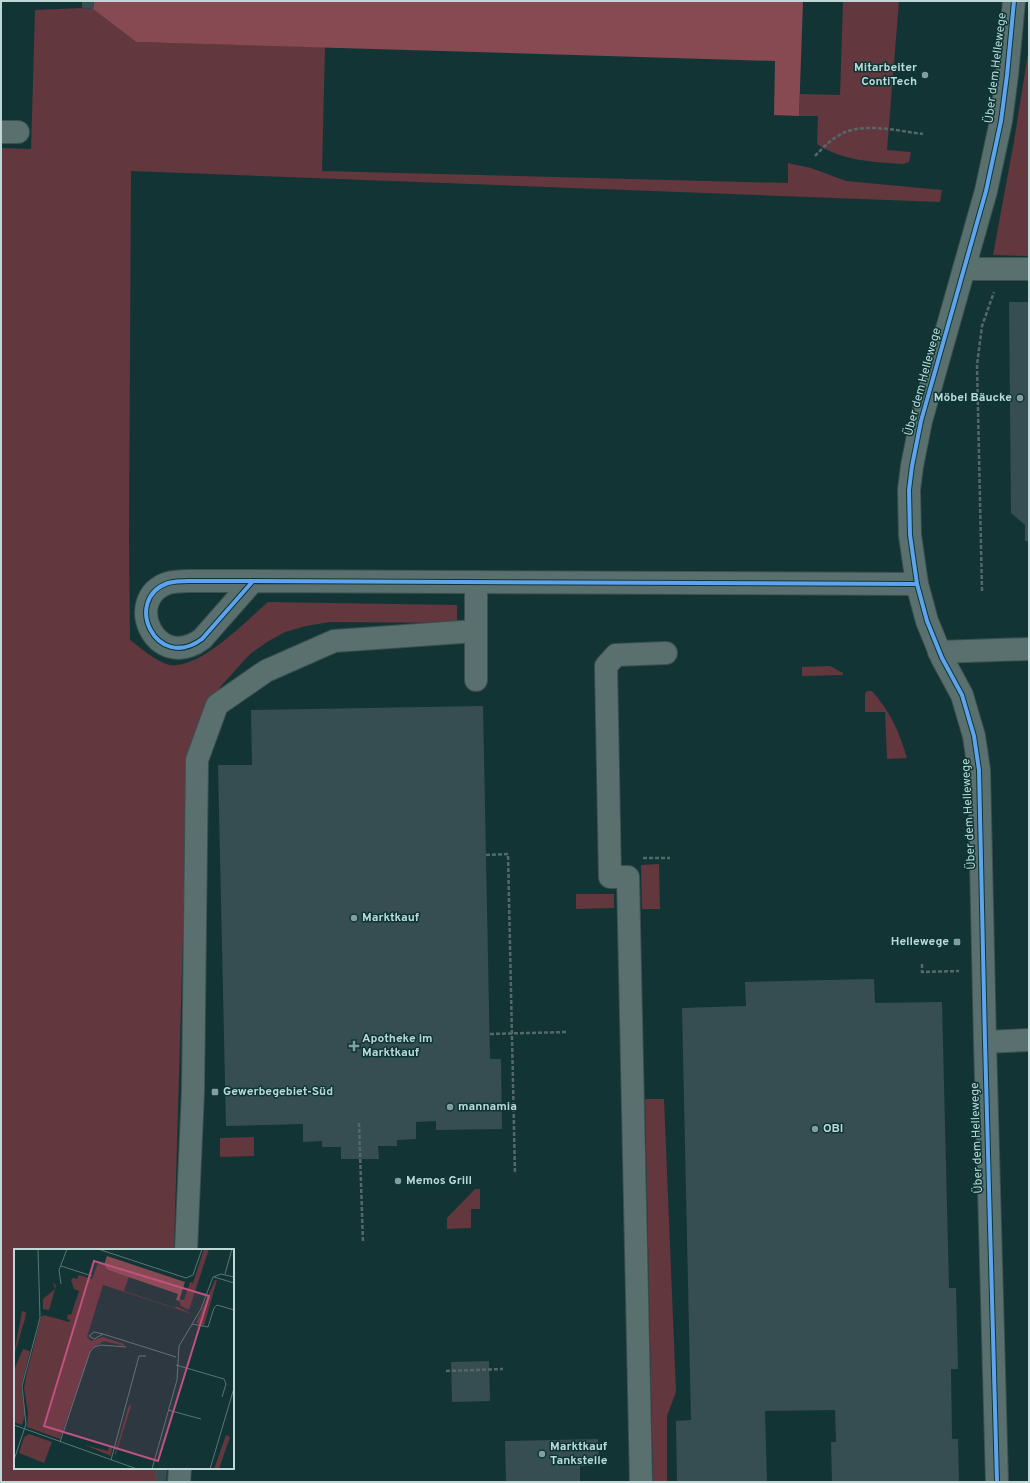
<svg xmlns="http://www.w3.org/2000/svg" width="1030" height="1483" font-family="Overpass,sans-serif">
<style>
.green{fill:#62373d}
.forest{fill:#874a52}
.building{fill:#364e51}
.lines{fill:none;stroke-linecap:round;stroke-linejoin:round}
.minor-casing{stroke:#3a5150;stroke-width:24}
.path{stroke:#546868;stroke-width:2.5;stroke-dasharray:4 2;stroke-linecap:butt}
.minor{stroke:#5a706f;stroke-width:22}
.cycleway-casing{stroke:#0c3636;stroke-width:6}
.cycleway{stroke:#60a3ed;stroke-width:4}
.poi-dot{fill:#829f9e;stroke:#0c3636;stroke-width:1.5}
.labels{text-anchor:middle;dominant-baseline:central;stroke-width:3;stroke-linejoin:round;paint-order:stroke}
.poi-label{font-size:12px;font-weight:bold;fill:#bdd8d7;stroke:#0c3636;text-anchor:start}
.street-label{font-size:12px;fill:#bdd8d7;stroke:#0c3636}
.inset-road{fill:none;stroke:#577676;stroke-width:1}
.view{fill:#c05280;fill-opacity:0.15;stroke:#c05280;stroke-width:2}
.inset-edge{fill:none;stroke:#bdd8d7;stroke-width:2}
</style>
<rect width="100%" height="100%" fill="#133435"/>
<g class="green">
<path d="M843 1H899L887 150 911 152 909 162 903 164C874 162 842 161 817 144L818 116H799L800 94 840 95Z"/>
<path d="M82 8 93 9 136 42 325 47 322 171 788 183V163L811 168 846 181 942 190 940 202 131 171 129 538 130 640C141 648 153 659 166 664 196 674 246 621 268 602L457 605V623L330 622 306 626 285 632 267 642 250 654 221 686 195 732 188 758 174 1250H15V1468H157L155 1482H1V148L31 149 35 10Z"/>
<path d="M1029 47V256L993 255 1014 141Z"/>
<path d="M830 666 843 673V675L802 676V667Z"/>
<path d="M867 691H872C891 713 899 731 907 758L887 759 885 712H865V694Z"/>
<path d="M659 864 660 909H642L641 865Z"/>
<path d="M576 894H614V908L576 909Z"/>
<path d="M645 1099H664L676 1392 667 1416V1482H653Z"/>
<path d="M254 1137V1156L220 1157V1138Z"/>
<path d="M475 1189H480V1209H471V1228L447 1229V1218Z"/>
</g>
<path class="forest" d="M94 1H803L799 116 774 115 775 61 136 42 93 9Z"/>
<g class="building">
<path d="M82 1H94L93 9 82 8Z"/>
<path d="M1009 302H1029V541H1025V525L1011 513Z"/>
<path d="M483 706 490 1059H501L502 1129 436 1130V1121L416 1122V1139L397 1140V1146H378L379 1159H341V1147H322V1141L303 1142V1124L226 1126 218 765H252L251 710Z"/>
<path d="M874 979 875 1003 942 1002 949 1288H956L958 1369H951L952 1439H958L959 1482H832L831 1442H836L835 1410 765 1411 767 1482H677L676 1421 691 1420 682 1008 746 1006 745 982Z"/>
<path d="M489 1361 490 1401 452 1402 451 1362Z"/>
<path d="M598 1439 599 1465 580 1466V1482H506L505 1441Z"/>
<path d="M155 1470H167L166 1482H155Z"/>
</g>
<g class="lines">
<defs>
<g id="minor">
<path d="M1 132H18"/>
<path d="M964 269H1029"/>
<path d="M253 581 202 639C156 673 122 599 168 583 178 580 189 581 199 581 217 581 235 581 253 581L917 584"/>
<path d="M939 652 1029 649"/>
<path d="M476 680V582"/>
<path d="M985 1042 1029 1040"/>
<path d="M186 1250 193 1091 197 760 217 705 266 671 334 641 476 631"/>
<path d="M179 1482 180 1468"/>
<path d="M641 1482 628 877H610L606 666 616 655 666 653"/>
<path d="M997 1482 985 1042 979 770 974 736 962 695 942 658 927 621 917 584 910 535 909 490 912 466 921 421 986 191 1001 121 1007 75 1014 1"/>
</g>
</defs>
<use href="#minor" class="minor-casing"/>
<g class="path">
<path d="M815 156C822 149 829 141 838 136 860 121 898 131 923 134"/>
<path d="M982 591 977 365 982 326 994 292"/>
<path d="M486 855 508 854 515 1174"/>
<path d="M643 858H670"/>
<path d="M922 964V972L959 971"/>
<path d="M490 1034 566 1032"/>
<path d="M359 1123 363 1243"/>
<path d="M446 1371 503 1369"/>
</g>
<use href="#minor" class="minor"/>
<defs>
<g id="cycleway">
<path d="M253 581 202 639C156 673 122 599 168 583 178 580 189 581 199 581 217 581 235 581 253 581L917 584"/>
<path d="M997 1482 985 1042 979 770 974 736 962 695 942 658 927 621 917 584 910 535 909 490 912 466 921 421 986 191 1001 121 1007 75 1014 1"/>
</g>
</defs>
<use href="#cycleway" class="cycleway-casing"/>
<use href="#cycleway" class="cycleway"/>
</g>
<g class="poi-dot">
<circle cx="925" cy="75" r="4"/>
<circle cx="1020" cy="398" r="4"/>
<circle cx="354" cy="918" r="4"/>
<rect x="953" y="938" width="8" height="8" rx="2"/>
<path d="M352 1040h4v4h4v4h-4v4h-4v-4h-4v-4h4z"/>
<rect x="211" y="1088" width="8" height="8" rx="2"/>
<circle cx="450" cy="1107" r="4"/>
<circle cx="815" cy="1129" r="4"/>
<circle cx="398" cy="1181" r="4"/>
<circle cx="542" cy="1454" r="4"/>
</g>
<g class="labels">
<g class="poi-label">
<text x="917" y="68" text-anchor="end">Mitarbeiter<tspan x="917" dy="14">ContiTech</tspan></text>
<text x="1012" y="398" text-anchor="end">Möbel Bäucke</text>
<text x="362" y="918">Marktkauf</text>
<text x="949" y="942" text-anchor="end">Hellewege</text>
<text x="362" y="1039">Apotheke im<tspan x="362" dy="14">Marktkauf</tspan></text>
<text x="223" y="1092">Gewerbegebiet-Süd</text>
<text x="458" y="1107">mannamia</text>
<text x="823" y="1129">OBI</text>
<text x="406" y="1181">Memos Grill</text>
<text x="550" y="1447">Marktkauf<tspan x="550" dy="14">Tankstelle</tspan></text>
</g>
<g class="street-label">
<text transform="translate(996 68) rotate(-83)">Über dem Hellewege</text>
<text transform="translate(923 382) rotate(-75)">Über dem Hellewege</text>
<text transform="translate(969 814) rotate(-93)">Über dem Hellewege</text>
<text transform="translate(977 1138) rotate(-92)">Über dem Hellewege</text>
</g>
</g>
<g transform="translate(14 1249)">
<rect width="220" height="220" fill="#133435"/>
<path d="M190 0H195L175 61 167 57 165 52 166 50 170 51 176 33 179 34ZM84 14 90 16 94 21 115 28 110 42 161 59 162 57 178 65 89 36 73 88 77 92 89 88 110 95V97L90 92 77 100 46 190 13 178 14 164 10 139 12 128 27 68 30 66 55 73 56 71 53 70 54 65 57 66 65 42 60 40 57 31 59 29 63 30 65 26 78 30ZM201 31H203L190 77 182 74ZM39 33 42 37 35 61 29 60V50L41 40ZM8 62 12 63 11 70 0 106ZM9 100 16 102 7 138 11 166 8 176 0 173V121ZM115 156 117 157 101 208V204ZM15 185 38 193 30 214 5 204 10 188ZM212 186 216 188 205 220H200ZM71 196 94 202 95 198 98 199 97 207Z" fill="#62373d"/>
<path d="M93 7 171 33 165 52 162 51 164 45 94 21 90 16Z" fill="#874a52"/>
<path class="inset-road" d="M84 0 172 29 179 26 188 0M47 17 78 27M211 25 218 0M200 28 220 34M47 35 45 21 53 0M178 75 194 78 200 59 203 56 220 61M89 85 80 90 75 87 80 83 89 85 162 108M162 116 210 130 212 135 208 148M154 161 187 170M0 176 123 220M46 193 76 103 80 98 87 96 112 98M0 211 12 175 8 137 26 69 24 0M97 211 125 107H132M138 220 163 131 165 97 187 60 199 28 207 25 220 28M196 220 220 139"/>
<path class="view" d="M80 12 195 47 144 212 30 177Z"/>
<rect width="220" height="220" class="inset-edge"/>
</g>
<rect width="1030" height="1483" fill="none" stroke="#bdd8d7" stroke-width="4"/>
</svg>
